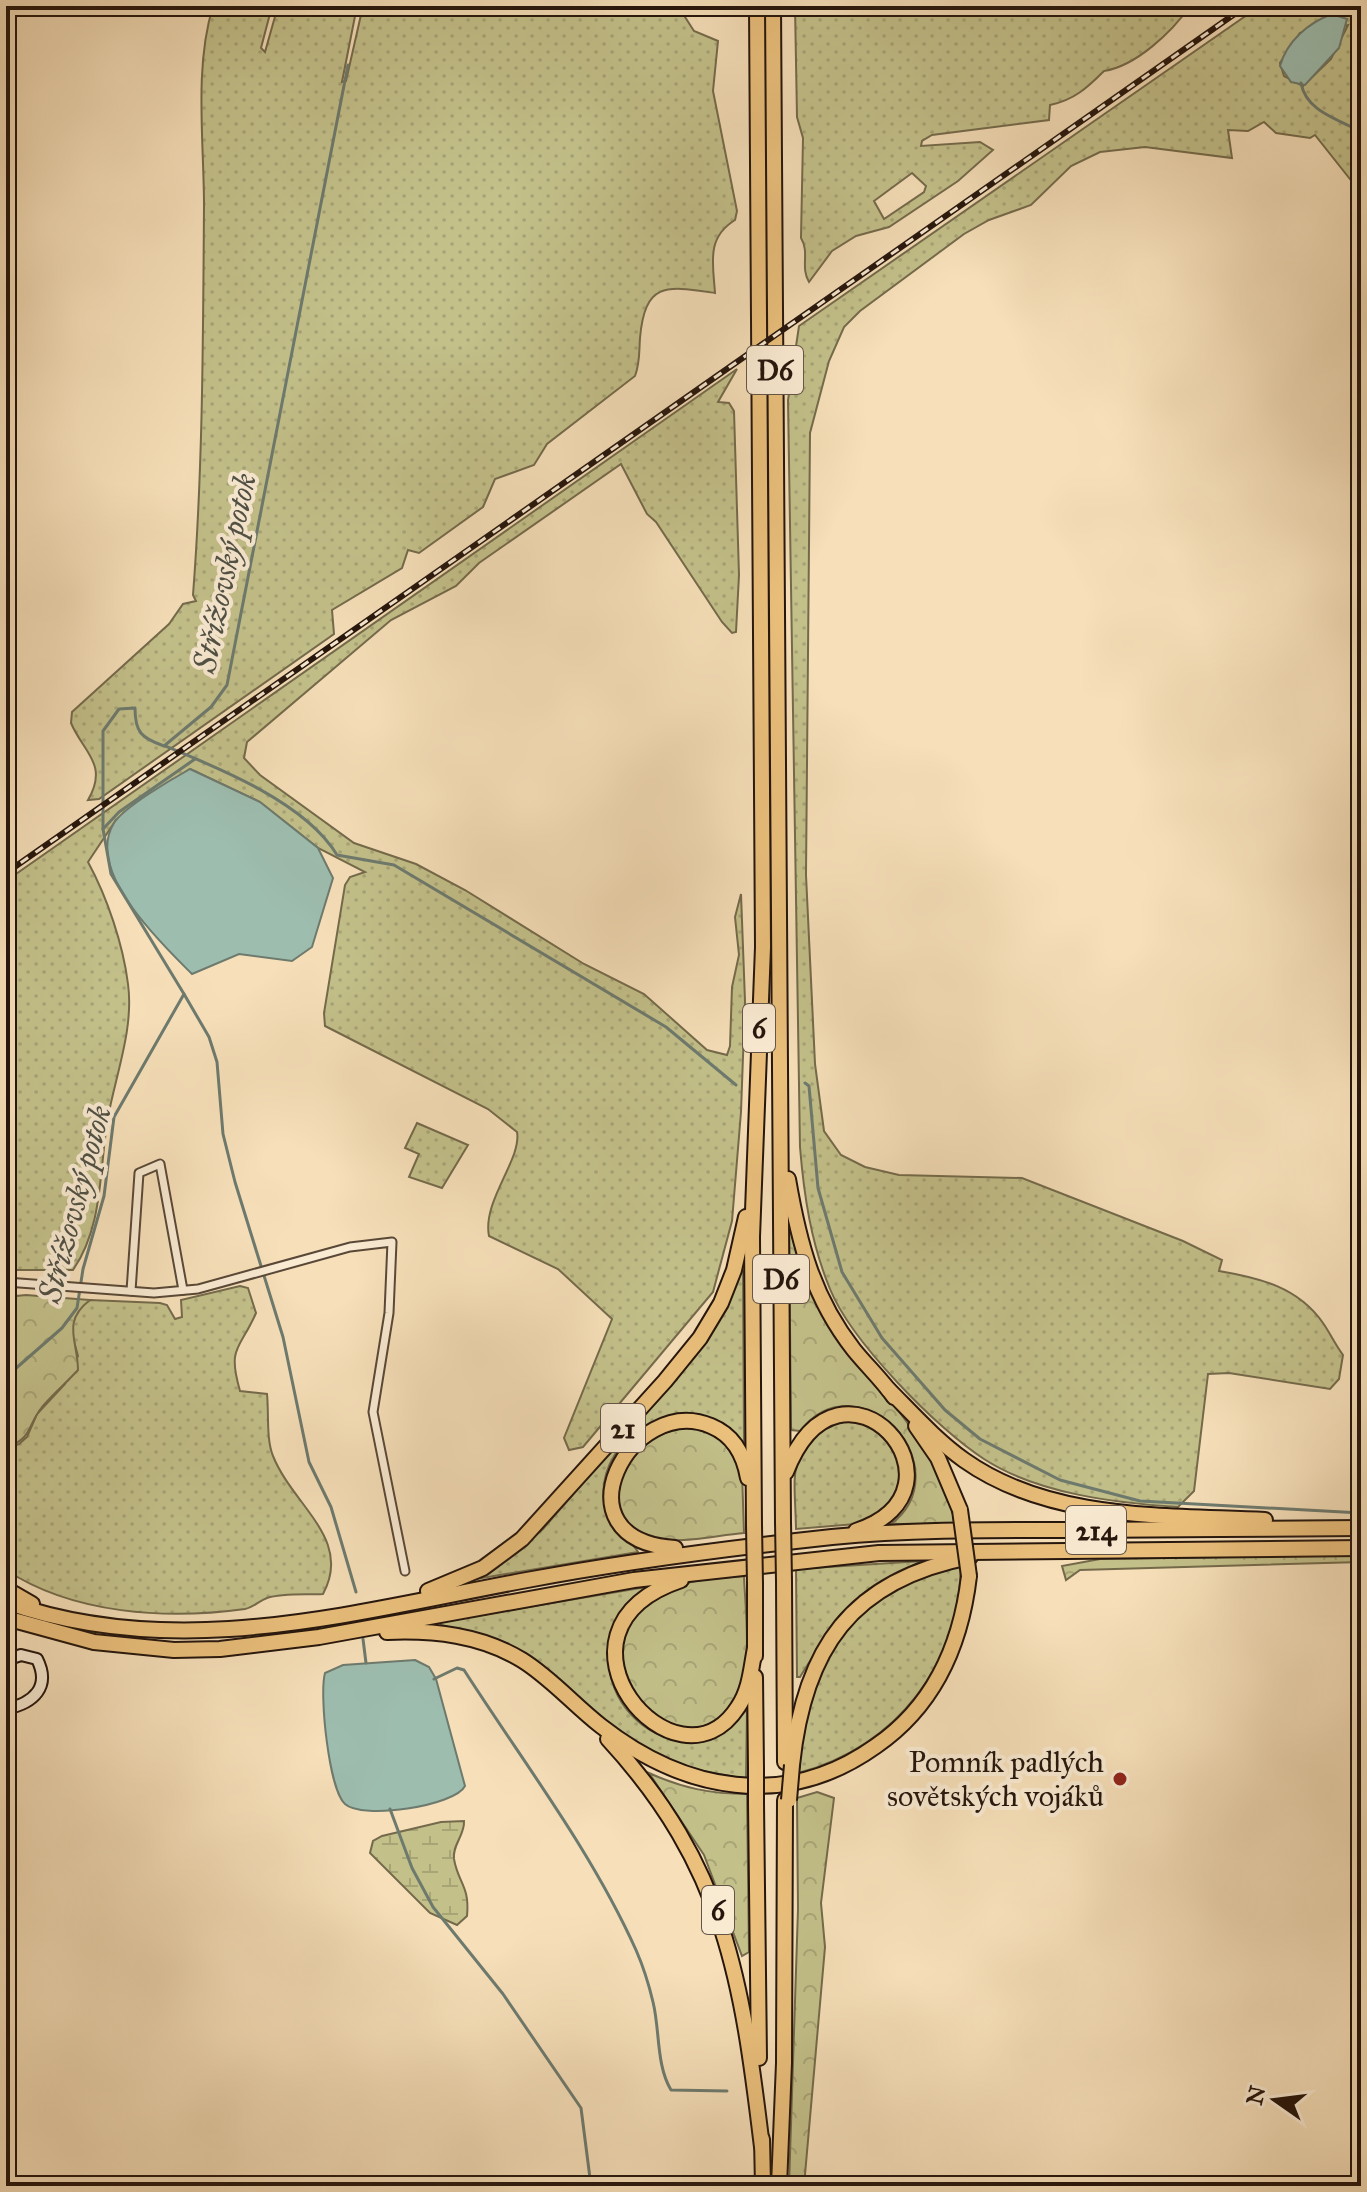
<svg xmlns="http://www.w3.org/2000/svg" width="1367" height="2192" font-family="'IM FELL Great Primer',serif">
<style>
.grass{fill:url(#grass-dots);stroke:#746a4b;stroke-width:2;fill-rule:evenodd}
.forest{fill:url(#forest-crowns);stroke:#746a4b;stroke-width:2}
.wetland{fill:url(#wetland-marsh);stroke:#746a4b;stroke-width:2}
.water{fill:#9dbdaf;stroke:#6d7a6e;stroke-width:2}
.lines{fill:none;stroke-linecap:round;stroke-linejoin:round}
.stream{stroke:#6d7a6e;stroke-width:3}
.street-casing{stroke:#594837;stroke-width:11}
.secondary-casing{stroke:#25150c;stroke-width:14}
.highway-casing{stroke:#25150c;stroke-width:18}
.street{stroke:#f9ead2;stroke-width:7}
.secondary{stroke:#f9ead2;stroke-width:10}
.highway{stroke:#ebc07c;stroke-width:14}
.rail-casing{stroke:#25150c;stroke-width:6}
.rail{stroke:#f9ead2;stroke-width:3;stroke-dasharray:9;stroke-linecap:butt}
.highway-bridge-casing{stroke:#25150c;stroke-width:18;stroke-linecap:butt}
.highway-bridge{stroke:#ebc07c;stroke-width:14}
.poi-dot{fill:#8f2418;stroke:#f9ead2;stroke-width:3}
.labels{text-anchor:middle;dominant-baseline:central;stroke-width:8;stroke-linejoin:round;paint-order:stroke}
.shield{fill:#f9ead2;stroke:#655547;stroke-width:2}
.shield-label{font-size:28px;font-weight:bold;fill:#25150c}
.poi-label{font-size:30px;fill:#25150c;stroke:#f9ead2;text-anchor:end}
.water-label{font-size:32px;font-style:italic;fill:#4f5045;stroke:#f9ead2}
</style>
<defs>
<pattern id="grass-dots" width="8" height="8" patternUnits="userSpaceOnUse" patternTransform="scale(2)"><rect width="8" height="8" fill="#c3c08a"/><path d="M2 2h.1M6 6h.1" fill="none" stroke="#a7a476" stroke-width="1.8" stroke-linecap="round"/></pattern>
<pattern id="forest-crowns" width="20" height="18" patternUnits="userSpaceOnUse" patternTransform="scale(2)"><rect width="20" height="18" fill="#c3c08a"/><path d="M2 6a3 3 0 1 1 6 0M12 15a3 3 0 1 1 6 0" fill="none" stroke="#a7a476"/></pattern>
<pattern id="wetland-marsh" width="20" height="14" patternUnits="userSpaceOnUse" patternTransform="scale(2)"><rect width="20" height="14" fill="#c3c08a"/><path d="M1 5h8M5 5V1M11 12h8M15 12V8" fill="none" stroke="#a7a476"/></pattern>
</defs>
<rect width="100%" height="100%" fill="#f6dfb9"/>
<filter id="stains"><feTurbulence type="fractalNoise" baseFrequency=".0025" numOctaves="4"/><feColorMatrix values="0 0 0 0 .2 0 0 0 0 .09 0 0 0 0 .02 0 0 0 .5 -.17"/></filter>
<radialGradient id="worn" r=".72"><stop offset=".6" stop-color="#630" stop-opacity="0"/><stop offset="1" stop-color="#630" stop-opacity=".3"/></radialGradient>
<g class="grass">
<path d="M213 6H272L261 48 265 52 278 6H357L342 82 346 81 363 6H678L694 31 718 41 713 91 737 211 735 220C706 238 713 263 715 293 667 286 645 281 640 338 639 352 640 363 635 376L547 444 534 465 495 479 483 507 419 553 408 550 402 568 332 610 334 634 99 799 88 800C109 764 83 752 71 723L72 712 169 624 183 604 196 601 193 595C203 466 203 335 204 206 204 141 194 68 213 6Z"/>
<path d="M795 6H1190C1172 32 1136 66 1104 71 1087 88 1074 100 1050 105L1049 120 932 135 922 141 921 146 980 142 993 150 958 181 889 227 856 236 832 251 809 282C800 267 810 253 801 238L803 138 797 117ZM912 173 926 186 924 192 884 219 874 201Z"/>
<path d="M1260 6H1361V193L1315 135 1310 138 1276 133 1264 122 1248 131 1228 130 1232 158 1145 147 1100 152 1071 166 1031 205 989 220 964 234 860 311 844 327 829 361 810 433 806 875 815 1064 824 1131 841 1155 865 1167 899 1175 1022 1178 1183 1241 1222 1260 1219 1271C1260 1278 1298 1287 1323 1323 1330 1333 1335 1344 1343 1355L1339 1379 1330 1389 1229 1373 1208 1374 1194 1491 1178 1507C1116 1503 1038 1494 984 1459 937 1429 851 1341 830 1289 811 1243 804 1196 800 1147L788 400 799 326ZM1348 25 1331 59 1303 86 1284 76 1280 63 1300 33Z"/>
<path d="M737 369 718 402 729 403 734 411 739 575 736 632 732 633 722 622 656 522 647 514 621 464 479 563 456 586 391 620 247 742 244 758 260 775 354 843 416 864 465 890 584 964 644 994 707 1050 727 1055 730 1046 732 987 739 955 735 917 741 894 745 1001 741 1112 732 1221 713 1292 583 1447 569 1450 564 1438 612 1319 558 1269 489 1236C482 1201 522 1159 517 1132L488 1109 325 1026 324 1013 345 885 350 877 365 872 318 848 260 802 190 769 116 820 88 862C107 897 123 944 128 984 134 1028 116 1074 108 1117 99 1168 104 1225 73 1270H6V881Z"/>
<path d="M417 1123 468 1145 442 1188 409 1177 419 1154 405 1148Z"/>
<path d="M740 1271H743L744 1445C694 1381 594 1431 604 1504 608 1533 630 1536 638 1552L476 1579 515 1553 543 1529 686 1364Z"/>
<path d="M240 1286 248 1288 256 1313C240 1350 227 1346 240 1391L267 1394C269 1413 266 1439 273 1456 293 1506 353 1539 323 1594 306 1595 283 1593 267 1598 259 1601 254 1607 245 1609 166 1620 73 1614 6 1570V1448L19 1444 27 1437 37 1414 65 1384 78 1356 70 1327 80 1307 90 1300 160 1303 167 1305 175 1319 182 1317 181 1300Z"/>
<path d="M835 1420 866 1421 897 1449 901 1494 868 1523 796 1529C795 1471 785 1457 835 1420Z"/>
<path d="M923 1561C865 1585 832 1624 800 1677H797L796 1569Z"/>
<path d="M961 1561C961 1663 897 1747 798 1773 795 1705 830 1630 887 1592 908 1578 938 1570 961 1561Z"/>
<path d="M646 1587C545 1674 674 1800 747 1709L746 1779 698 1770 667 1760 628 1739 488 1637 441 1625V1622Z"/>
</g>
<g class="forest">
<path d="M789 1223C795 1249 802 1277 815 1299 861 1374 936 1435 956 1523L890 1525C964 1469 860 1356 800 1431L791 1430Z"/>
<path d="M26 1295 90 1300C61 1322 78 1341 78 1370 66 1383 53 1394 42 1407 26 1427 34 1437 6 1448V1297Z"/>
<path d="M694 1426 725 1440 742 1472 744 1533C708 1536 670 1548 635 1532 603 1518 617 1465 638 1448 655 1433 673 1430 694 1426Z"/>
<path d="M1361 1555V1562L1080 1570 1066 1580 1062 1566 1100 1559Z"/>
<path d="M744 1576C745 1609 755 1682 732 1707 666 1783 552 1636 678 1586 697 1578 724 1578 744 1576Z"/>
<path d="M649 1773C682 1788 711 1794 747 1794L749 1952 742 1956 704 1855Z"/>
<path d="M817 1792 834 1798 821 1903 825 1947 804 2186H789L798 1909 797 1798Z"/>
</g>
<path class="wetland" d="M464 1821C465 1835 452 1845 454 1859 458 1883 470 1886 467 1916L457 1925 430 1913 370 1853 373 1841 382 1836 441 1822Z"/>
<g class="water">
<path d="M1332 14 1347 19 1339 48 1305 85 1291 82 1280 66C1287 41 1308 23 1332 14Z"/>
<path d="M190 769 260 802 318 848 333 878 312 947 292 961 239 954 192 974C162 944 84 871 114 823 124 807 172 779 190 769Z"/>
<path d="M415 1660 429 1667 436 1679 465 1786C455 1806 362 1820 345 1804 329 1790 319 1694 325 1673L343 1665Z"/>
</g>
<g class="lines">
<g class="stream">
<path d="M1301 83C1306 111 1337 119 1360 131"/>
<path d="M165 746C219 768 306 803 337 855L394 865 666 1027 736 1085"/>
<path d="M103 829 119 812 195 759"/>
<path d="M184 994 209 1037 217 1062 223 1134 235 1182 283 1337 309 1462 331 1507 356 1592"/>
<path d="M805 1083 809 1086 818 1188 842 1272 882 1338 945 1410 980 1439 1060 1480 1140 1501 1361 1513"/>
<path d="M6 1377 62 1328 77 1308 83 1269 104 1196 114 1117 184 994 111 874 103 829V731L119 709 135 708C135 732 141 738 164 746L211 707 227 685 348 65"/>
<path d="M363 1639 366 1663"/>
<path d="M434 1679 457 1668 464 1670C523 1762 591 1850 636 1950 643 1966 649 1985 653 2002 660 2030 656 2065 671 2090L727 2091"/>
<path d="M390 1809 412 1868 433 1907 503 1994 581 2108 591 2186"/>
</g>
<defs>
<g id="street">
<path d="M6 1282 154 1293 198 1289 350 1247 392 1242 389 1313 373 1412 405 1571"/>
<path d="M131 1291 139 1173 160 1164 183 1290"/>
</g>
<path id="secondary" d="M6 1660 21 1655 37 1659C51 1687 34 1703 6 1709"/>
<g id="highway">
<path d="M773 6 783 1522"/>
<path d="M788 1179C799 1243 813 1298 854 1350 867 1366 882 1380 894 1397"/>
<path d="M888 1389C912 1413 936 1440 964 1460 1050 1521 1164 1515 1265 1520"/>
<path d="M916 1426 938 1458 960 1510"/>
<path d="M786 1472C841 1330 982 1489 856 1531"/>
<path d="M754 1525 752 1237 763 947 757 6"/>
<path d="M675 1548C552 1540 631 1392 711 1426 733 1435 744 1455 748 1478"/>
<path d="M681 1580C530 1631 677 1802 738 1707 750 1690 751 1668 755 1648"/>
<path d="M784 1581 785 1762"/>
<path d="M755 1584V1656"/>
<path d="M6 1589 32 1604"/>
<path d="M428 1591 483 1568 522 1539 665 1381 700 1338 721 1303 734 1270 746 1217"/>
<path d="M6 1602C178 1663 354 1612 527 1580 628 1561 730 1548 832 1537 914 1529 997 1530 1079 1530 1173 1530 1267 1528 1361 1528"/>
<path d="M6 1618 94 1642 174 1650 220 1649 319 1637 634 1580 879 1553 1361 1548"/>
<path d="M387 1632C434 1630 481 1635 522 1660 551 1678 574 1705 601 1726 684 1791 785 1811 876 1746 934 1706 961 1645 969 1576"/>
<path d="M755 1677 756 1769"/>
<path d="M608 1739C726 1867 742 1981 762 2147"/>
<path d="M792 1765C804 1649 851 1580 970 1557"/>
<path d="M756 1803 759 2058"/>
<path d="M762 2139 763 2186"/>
<path d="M779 2186 784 2063 785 1800"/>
</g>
</defs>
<use href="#street" class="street-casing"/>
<use href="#secondary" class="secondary-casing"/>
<use href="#highway" class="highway-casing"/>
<use href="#street" class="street"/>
<use href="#secondary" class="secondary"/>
<use href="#highway" class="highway"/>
<defs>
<path id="rail" d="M6 873 1246 6"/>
</defs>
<use href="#rail" class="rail-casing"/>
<use href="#rail" class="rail"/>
<defs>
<g id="highway-bridge">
<path d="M960 1510 969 1576"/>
<path d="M783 1522 784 1581"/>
<path d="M754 1525 755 1584"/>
<path d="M756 1769V1803"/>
<path d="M789 1800 792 1765"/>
</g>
</defs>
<use href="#highway-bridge" class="highway-bridge-casing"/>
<use href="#highway-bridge" class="highway-bridge"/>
</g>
<circle class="poi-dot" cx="1120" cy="1779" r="8"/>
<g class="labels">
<g class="shield">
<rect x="747" y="346" width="56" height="48" rx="6"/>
<rect x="743" y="1004" width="32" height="48" rx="6"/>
<rect x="753" y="1255" width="56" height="48" rx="6"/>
<rect x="601" y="1404" width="44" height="48" rx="6"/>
<rect x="1066" y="1506" width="60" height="48" rx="6"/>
<rect x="702" y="1886" width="32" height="48" rx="6"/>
</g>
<g class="shield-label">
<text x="775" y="370">D6</text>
<text x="759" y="1028">6</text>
<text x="781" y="1279">D6</text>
<text x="623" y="1428">21</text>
<text x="1096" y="1530">214</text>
<text x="718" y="1910">6</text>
</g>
<g class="poi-label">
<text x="1104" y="1762">Pomník padlých<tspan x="1104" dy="34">sovětských vojáků</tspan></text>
</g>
<g class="water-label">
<text transform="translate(225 573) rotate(-78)">Střížovský potok</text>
<text transform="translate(75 1204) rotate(-75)">Střížovský potok</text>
</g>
</g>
<rect width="1367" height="2192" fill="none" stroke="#f6dfb9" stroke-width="32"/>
<rect x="8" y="8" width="1351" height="2176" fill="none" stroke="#25150c" stroke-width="4"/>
<rect x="16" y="16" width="1335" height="2160" fill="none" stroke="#25150c" stroke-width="2"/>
<g transform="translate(1275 2100) rotate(284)" stroke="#f9ead2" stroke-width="6" paint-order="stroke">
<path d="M0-6L14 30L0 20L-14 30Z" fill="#25150c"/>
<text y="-12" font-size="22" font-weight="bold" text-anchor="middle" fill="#25150c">N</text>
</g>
<rect width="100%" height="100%" filter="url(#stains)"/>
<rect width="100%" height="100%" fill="url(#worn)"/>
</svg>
